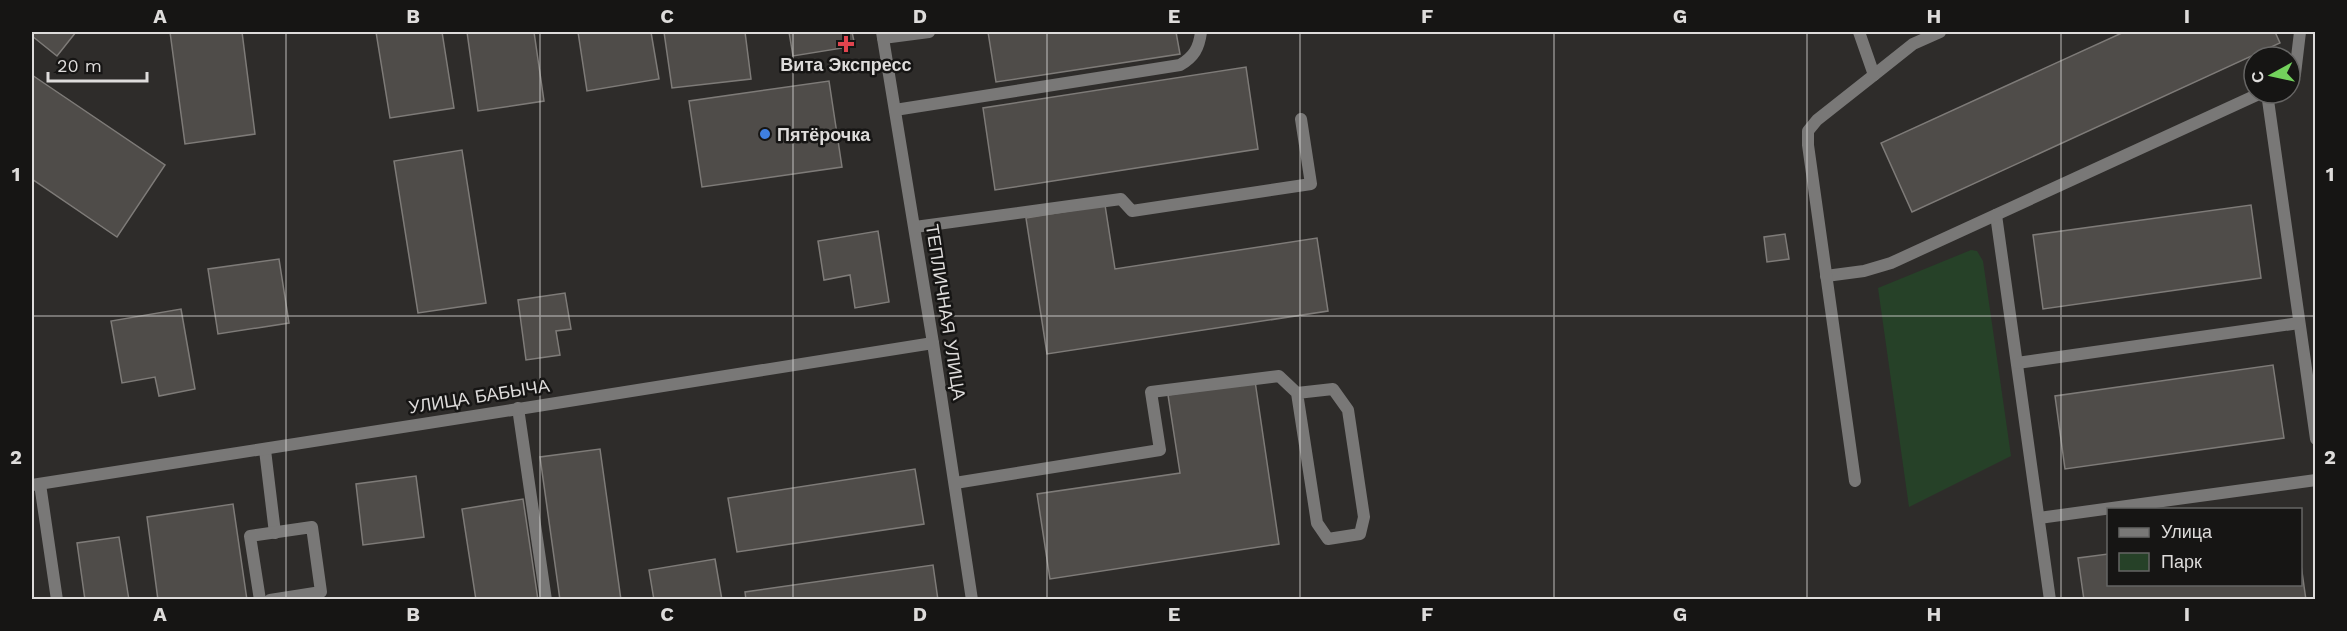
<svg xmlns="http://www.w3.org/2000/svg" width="2347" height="631" font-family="'Work Sans',sans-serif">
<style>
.green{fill:#264128}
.building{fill:#4f4c49;stroke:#7e7b78;stroke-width:1.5}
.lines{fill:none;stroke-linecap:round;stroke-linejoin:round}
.service{stroke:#797877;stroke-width:12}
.minor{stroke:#797877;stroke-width:12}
.grid{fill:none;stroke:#dedcdb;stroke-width:1.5;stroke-opacity:0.55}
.health-dot{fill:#e0444e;stroke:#161514;stroke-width:2}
.shop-dot{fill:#3f7fe0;stroke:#161514;stroke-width:2}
.labels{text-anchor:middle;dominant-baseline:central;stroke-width:5;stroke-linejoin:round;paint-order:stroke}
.poi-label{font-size:18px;font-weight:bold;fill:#dedcdb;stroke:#161514}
.street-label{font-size:18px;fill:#dedcdb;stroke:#161514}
.neatline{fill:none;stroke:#dedcdb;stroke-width:2}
.grid-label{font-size:20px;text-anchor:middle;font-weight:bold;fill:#dedcdb}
</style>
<rect width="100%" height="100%" fill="#2e2c2a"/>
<path class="green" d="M1971 250 1977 251 1983 261 2011 456 1909 507 1878 288Z"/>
<g class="building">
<path d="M32 32H76L57 56 32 36Z"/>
<path d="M170 32H242L255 134 185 144Z"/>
<path d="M376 32H442L454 108 390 118Z"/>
<path d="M467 32H534L544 101 478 111Z"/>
<path d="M578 32H651L659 79 587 91Z"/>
<path d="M664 32H745L751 79 672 88Z"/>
<path d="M789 32H852L855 46 793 56Z"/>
<path d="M988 32H1176L1180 54 996 82Z"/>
<path d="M2124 32H2275L2280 43 1912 212 1881 143Z"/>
<path d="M1246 67 1258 149 995 190 983 108Z"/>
<path d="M32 75 165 165 117 237 32 179Z"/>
<path d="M829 81 842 167 702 187 689 101Z"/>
<path d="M462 150 486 303 418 313 394 161Z"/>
<path d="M1105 205 1115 269 1317 238 1328 311 1047 354 1026 218Z"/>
<path d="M2251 205 2261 278 2043 309 2033 235Z"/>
<path d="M878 231 889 302 855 308 850 275 824 280 818 241Z"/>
<path d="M1785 234 1789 259 1767 262 1764 237Z"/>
<path d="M279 259 289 323 218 334 208 269Z"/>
<path d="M565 293 571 329 556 331 560 355 526 360 518 300Z"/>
<path d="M181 309 195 389 159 396 155 377 122 383 111 321Z"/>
<path d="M2273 365 2284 438 2065 469 2055 396Z"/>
<path d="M1255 381 1279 544 1050 579 1037 494 1180 473 1168 395Z"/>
<path d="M600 449 621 600H560L540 457Z"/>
<path d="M915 469 924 524 737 552 728 498Z"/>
<path d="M416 476 424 537 363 545 356 484Z"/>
<path d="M523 499 538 600H476L462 509Z"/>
<path d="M233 504 247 600H158L147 517Z"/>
<path d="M119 537 129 600H85L77 543Z"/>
<path d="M2108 554V584H2300V558L2306 600H2084L2078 558Z"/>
<path d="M715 559 722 600H654L649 570Z"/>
<path d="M933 565 938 600H746L745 592Z"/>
</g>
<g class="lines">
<g class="service">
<path d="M883 38 929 32"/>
<path d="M1874 75 1913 44 1940 32"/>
<path d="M2290 79 2295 74 2300 32"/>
<path d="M2267 93 2316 439"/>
<path d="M895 110 1180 65C1194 57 1199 48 1201 32"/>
<path d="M1996 215 2050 600"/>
<path d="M915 227 1121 199 1132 211 1311 184 1301 119"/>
<path d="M1826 276 1864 271 1891 263 2261 93"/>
<path d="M2017 363 2299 323"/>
<path d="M518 408 546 600"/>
<path d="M265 450 275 533"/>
<path d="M1855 481 1808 145V131L1817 120 1874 75 1859 32"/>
<path d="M955 483 1160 450 1151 392 1279 376 1297 393 1317 523 1328 539 1360 534 1364 517 1348 410 1333 389 1297 393"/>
<path d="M40 484 57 600"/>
<path d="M2039 518 2316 480"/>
<path d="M260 600 250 536 312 527 321 592 270 600"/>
</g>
<g class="minor">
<path d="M882 32 933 343 972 600"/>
<path d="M32 485C332 440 633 390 933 343"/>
</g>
</g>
<path class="grid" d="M286 32V600M540 32V600M793 32V600M1047 32V600M1300 32V600M1554 32V600M1807 32V600M2061 32V600M32 316H2316"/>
<path class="health-dot" d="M843 35h6v6h6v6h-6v6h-6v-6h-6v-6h6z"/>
<circle class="shop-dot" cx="765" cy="134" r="6"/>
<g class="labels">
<g class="poi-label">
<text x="846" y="64">Вита Экспресс</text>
<text x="777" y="134" text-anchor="start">Пятёрочка</text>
</g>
<g class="street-label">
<text transform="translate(946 312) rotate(81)">ТЕПЛИЧНАЯ УЛИЦА</text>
<text transform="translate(479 396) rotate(-9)">УЛИЦА БАБЫЧА</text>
</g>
</g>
<rect width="2347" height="631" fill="none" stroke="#161514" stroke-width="66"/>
<rect x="2107" y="508" width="195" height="78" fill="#161514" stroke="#666564" stroke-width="1.5"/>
<rect x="2119" y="528" width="30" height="9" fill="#797877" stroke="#666564" stroke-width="1.5"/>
<text x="2161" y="538" font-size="18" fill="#dedcdb">Улица</text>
<rect x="2119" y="553" width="30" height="18" fill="#264128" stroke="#666564" stroke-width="1.5"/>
<text x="2161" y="568" font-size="18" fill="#dedcdb">Парк</text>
<g transform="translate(2272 75) rotate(262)"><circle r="28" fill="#161514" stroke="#666564" stroke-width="1.5"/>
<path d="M0-4.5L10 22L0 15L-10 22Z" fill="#73d25c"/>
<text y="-9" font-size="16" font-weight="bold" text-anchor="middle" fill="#dedcdb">С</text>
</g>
<path d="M48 72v9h99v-9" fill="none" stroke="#dedcdb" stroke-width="3"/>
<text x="57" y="72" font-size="18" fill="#dedcdb" stroke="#161514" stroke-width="4.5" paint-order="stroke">20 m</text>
<rect x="33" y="33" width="2281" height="565" class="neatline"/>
<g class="grid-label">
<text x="160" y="23">A</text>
<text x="413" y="23">B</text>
<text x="667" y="23">C</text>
<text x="920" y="23">D</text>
<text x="1174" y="23">E</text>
<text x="1427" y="23">F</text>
<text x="1680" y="23">G</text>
<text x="1934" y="23">H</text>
<text x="2187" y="23">I</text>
<text x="16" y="181">1</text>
<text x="2330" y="181">1</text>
<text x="16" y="464">2</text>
<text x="2330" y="464">2</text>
<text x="160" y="621">A</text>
<text x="413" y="621">B</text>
<text x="667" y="621">C</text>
<text x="920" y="621">D</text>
<text x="1174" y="621">E</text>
<text x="1427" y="621">F</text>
<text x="1680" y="621">G</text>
<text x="1934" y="621">H</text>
<text x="2187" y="621">I</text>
</g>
</svg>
